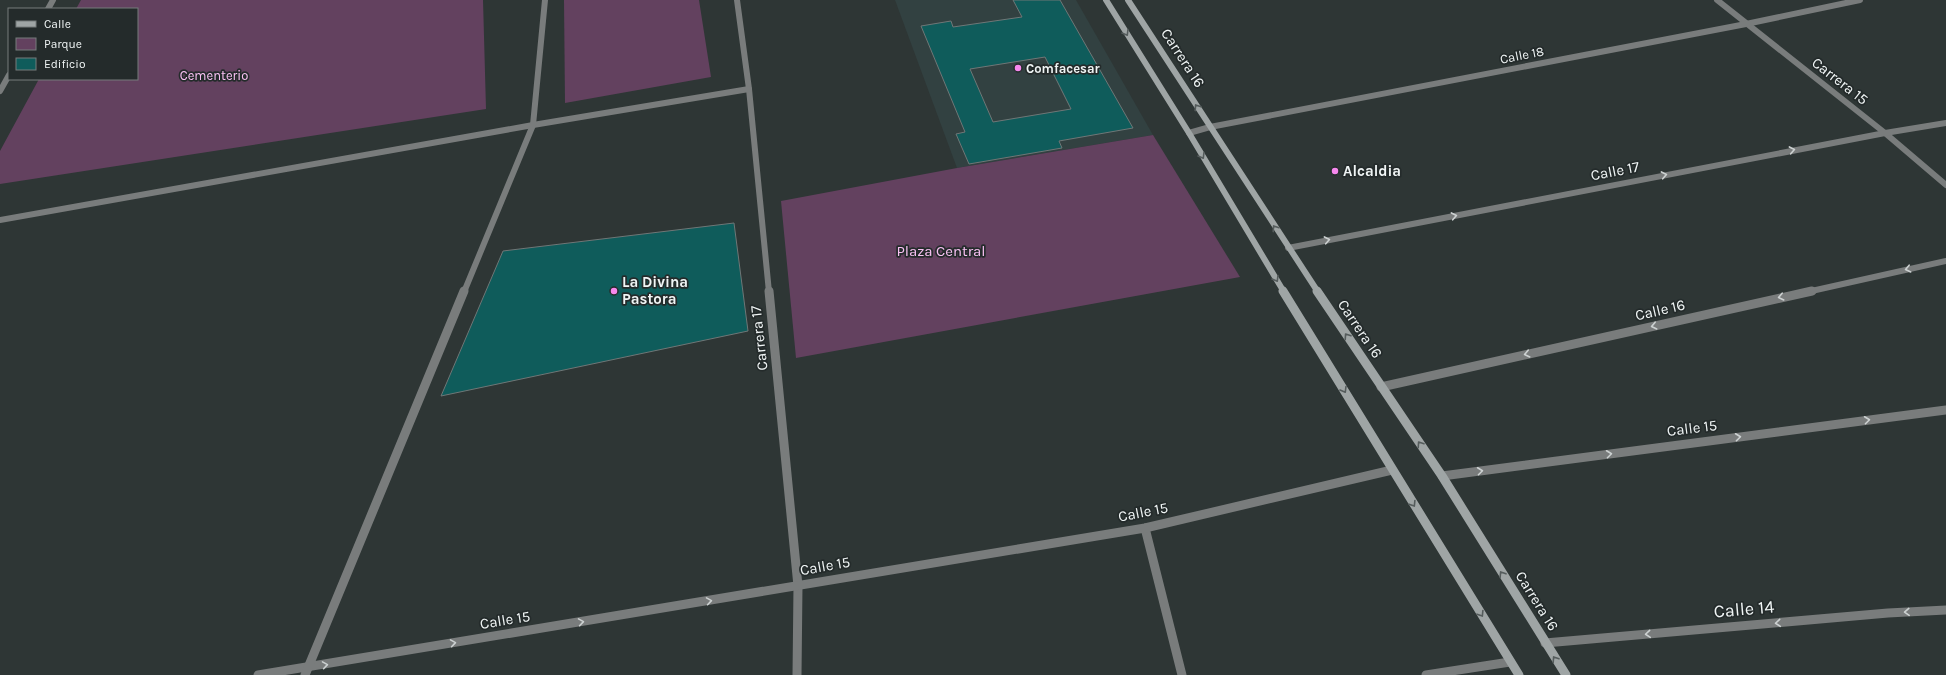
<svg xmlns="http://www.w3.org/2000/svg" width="1946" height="675" font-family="Karla,sans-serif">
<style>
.built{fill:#324141}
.green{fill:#63415f}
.building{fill:#0f5c5b;stroke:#6f7777;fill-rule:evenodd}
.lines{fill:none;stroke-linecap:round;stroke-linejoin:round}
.street-far1{stroke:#797c7c;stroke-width:6}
.street{stroke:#797c7c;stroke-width:9}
.secondary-far1{stroke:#9fa5a5;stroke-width:6}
.secondary{stroke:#9fa5a5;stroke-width:9}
.oneway{stroke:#555c5c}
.oneway2{stroke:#ccd1d1}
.poi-dot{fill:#f688ed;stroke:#242b2b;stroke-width:1.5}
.labels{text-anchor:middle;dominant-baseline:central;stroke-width:3.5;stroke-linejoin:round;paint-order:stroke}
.far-street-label{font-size:13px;fill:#f0f5f5;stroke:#242b2b}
.far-poi-label{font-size:13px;font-weight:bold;fill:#f0f5f5;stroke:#242b2b;text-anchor:start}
.far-park-label{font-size:13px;fill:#fac1f4;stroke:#242b2b}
.street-label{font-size:15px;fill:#f0f5f5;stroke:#242b2b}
.poi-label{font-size:15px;font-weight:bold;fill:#f0f5f5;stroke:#242b2b;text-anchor:start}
.park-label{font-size:15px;fill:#fac1f4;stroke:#242b2b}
.near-street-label{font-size:18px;fill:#f0f5f5;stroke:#242b2b}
</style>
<rect width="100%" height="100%" fill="#2e3635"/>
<path class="built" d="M895 0H1076L1153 135 957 168Z"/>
<g class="green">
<path d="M81 0H483L486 109 0 184V151L39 79H137V9H76Z"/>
<path d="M564 0H699L711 77 565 103Z"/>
<path d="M1153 135 1240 277 796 358 781 201 957 168Z"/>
</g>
<g class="building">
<path d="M1013 0H1060L1133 128 1059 141 1062 148 969 164 956 134 965 132 921 26 951 21 953 27 1022 17ZM1045 57 1071 109 993 122 970 69Z"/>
<path d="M734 223 748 331 441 396 503 251Z"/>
</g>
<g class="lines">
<g class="street-far1">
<path d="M737 0 749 89 769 292"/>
<path d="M1717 0 1885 133 1946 185"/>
<path d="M48 9 53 0"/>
<path d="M0 91 9 75"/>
<path d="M1189 133 1210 127 1746 24 1860 0"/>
<path d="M0 220 533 125 749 89"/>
<path d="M1288 248 1885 133 1946 123"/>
<path d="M464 292 533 125 545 0"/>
<path d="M1807 292 1946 261"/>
</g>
<g class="street">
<path d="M769 291 798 586 797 675"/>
<path d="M1381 387 1812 291"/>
<path d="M1442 476 1946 410"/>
<path d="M1145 528 1182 675"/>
<path d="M1545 643 1888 613 1946 610"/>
<path d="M258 675 1145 528 1392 470"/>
<path d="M305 675 464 291"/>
<path d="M1426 675 1510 662"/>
</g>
<g class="secondary-far1">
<path d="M1106 0 1189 133 1284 292"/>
<path d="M1128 0 1318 292"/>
</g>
<g class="secondary">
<path d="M1283 291 1519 675"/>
<path d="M1317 291 1442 476 1566 675"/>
</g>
</g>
<defs><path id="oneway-chevron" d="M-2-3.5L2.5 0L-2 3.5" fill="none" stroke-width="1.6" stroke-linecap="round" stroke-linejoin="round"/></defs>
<g class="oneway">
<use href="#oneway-chevron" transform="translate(1126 33) rotate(59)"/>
<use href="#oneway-chevron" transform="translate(1197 107) rotate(-123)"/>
<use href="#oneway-chevron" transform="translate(1202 156) rotate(59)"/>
<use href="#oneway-chevron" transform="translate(1275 228) rotate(-123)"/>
<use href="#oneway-chevron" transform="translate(1276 279) rotate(59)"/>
<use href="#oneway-chevron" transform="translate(1347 336) rotate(-124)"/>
<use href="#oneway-chevron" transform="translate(1344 390) rotate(59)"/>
<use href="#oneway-chevron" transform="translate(1420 444) rotate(-124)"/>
<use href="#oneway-chevron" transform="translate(1413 504) rotate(58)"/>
<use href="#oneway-chevron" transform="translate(1502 574) rotate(-122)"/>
<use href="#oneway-chevron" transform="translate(1481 614) rotate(58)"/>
<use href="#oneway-chevron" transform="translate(1555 659) rotate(-123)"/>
</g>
<g class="oneway2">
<use href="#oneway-chevron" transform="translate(1792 150) rotate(-11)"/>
<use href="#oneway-chevron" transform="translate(1664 175) rotate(-11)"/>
<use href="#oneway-chevron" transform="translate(1454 216) rotate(-11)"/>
<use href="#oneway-chevron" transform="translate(1327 240) rotate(-11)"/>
<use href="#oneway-chevron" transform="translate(1908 269) rotate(167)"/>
<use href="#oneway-chevron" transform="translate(1781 297) rotate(167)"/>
<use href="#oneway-chevron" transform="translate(1654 326) rotate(167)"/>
<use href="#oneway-chevron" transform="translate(1527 354) rotate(167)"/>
<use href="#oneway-chevron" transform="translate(1867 420) rotate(-7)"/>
<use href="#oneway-chevron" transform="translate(1738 437) rotate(-7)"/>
<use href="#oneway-chevron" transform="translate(1609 454) rotate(-7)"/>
<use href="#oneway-chevron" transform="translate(1480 471) rotate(-7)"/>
<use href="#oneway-chevron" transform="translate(709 601) rotate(-9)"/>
<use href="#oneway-chevron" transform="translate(1907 612) rotate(177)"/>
<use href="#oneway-chevron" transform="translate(581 622) rotate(-9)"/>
<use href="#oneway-chevron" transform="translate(1778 623) rotate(175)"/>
<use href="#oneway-chevron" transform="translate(1648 634) rotate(175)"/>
<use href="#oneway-chevron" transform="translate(453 643) rotate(-9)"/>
<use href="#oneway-chevron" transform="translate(325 665) rotate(-9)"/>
</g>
<g class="poi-dot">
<circle cx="1018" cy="68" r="4"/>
<circle cx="1335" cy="171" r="4"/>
<circle cx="614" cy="291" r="4"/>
</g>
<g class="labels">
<g class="far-street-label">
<text transform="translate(1522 55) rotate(-11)">Calle 18</text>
</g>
<g class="far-poi-label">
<text x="1026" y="68">Comfacesar</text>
</g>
<g class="far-park-label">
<text x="214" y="75">Cementerio</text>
</g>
<g class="street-label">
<text transform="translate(1183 58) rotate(57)">Carrera 16</text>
<text transform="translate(1840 81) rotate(38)">Carrera 15</text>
<text transform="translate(1615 171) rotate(-11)">Calle 17</text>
<text transform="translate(1660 310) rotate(-13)">Calle 16</text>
<text transform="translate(1360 329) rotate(56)">Carrera 16</text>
<text transform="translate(759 338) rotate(-96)">Carrera 17</text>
<text transform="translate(1692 428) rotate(-7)">Calle 15</text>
<text transform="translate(1143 512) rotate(-11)">Calle 15</text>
<text transform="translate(825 566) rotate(-10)">Calle 15</text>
<text transform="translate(1537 601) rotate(58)">Carrera 16</text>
<text transform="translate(505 620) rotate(-9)">Calle 15</text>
</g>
<g class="poi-label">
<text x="1343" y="171">Alcaldia</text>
<text x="622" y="282">La Divina<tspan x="622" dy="17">Pastora</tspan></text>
</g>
<g class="park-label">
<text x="941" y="251">Plaza Central</text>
</g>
<g class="near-street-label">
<text transform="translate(1744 609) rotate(-5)">Calle 14</text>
</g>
</g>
<rect x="8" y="8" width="130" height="72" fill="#242b2b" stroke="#767c7c"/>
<rect x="16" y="21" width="20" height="6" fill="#9fa5a5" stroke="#767c7c"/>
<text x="44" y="28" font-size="12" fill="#f0f5f5">Calle</text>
<rect x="16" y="38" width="20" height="12" fill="#63415f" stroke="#767c7c"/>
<text x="44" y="48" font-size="12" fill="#f0f5f5">Parque</text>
<rect x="16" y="58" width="20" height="12" fill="#0f5c5b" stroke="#767c7c"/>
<text x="44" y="68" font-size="12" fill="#f0f5f5">Edificio</text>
</svg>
